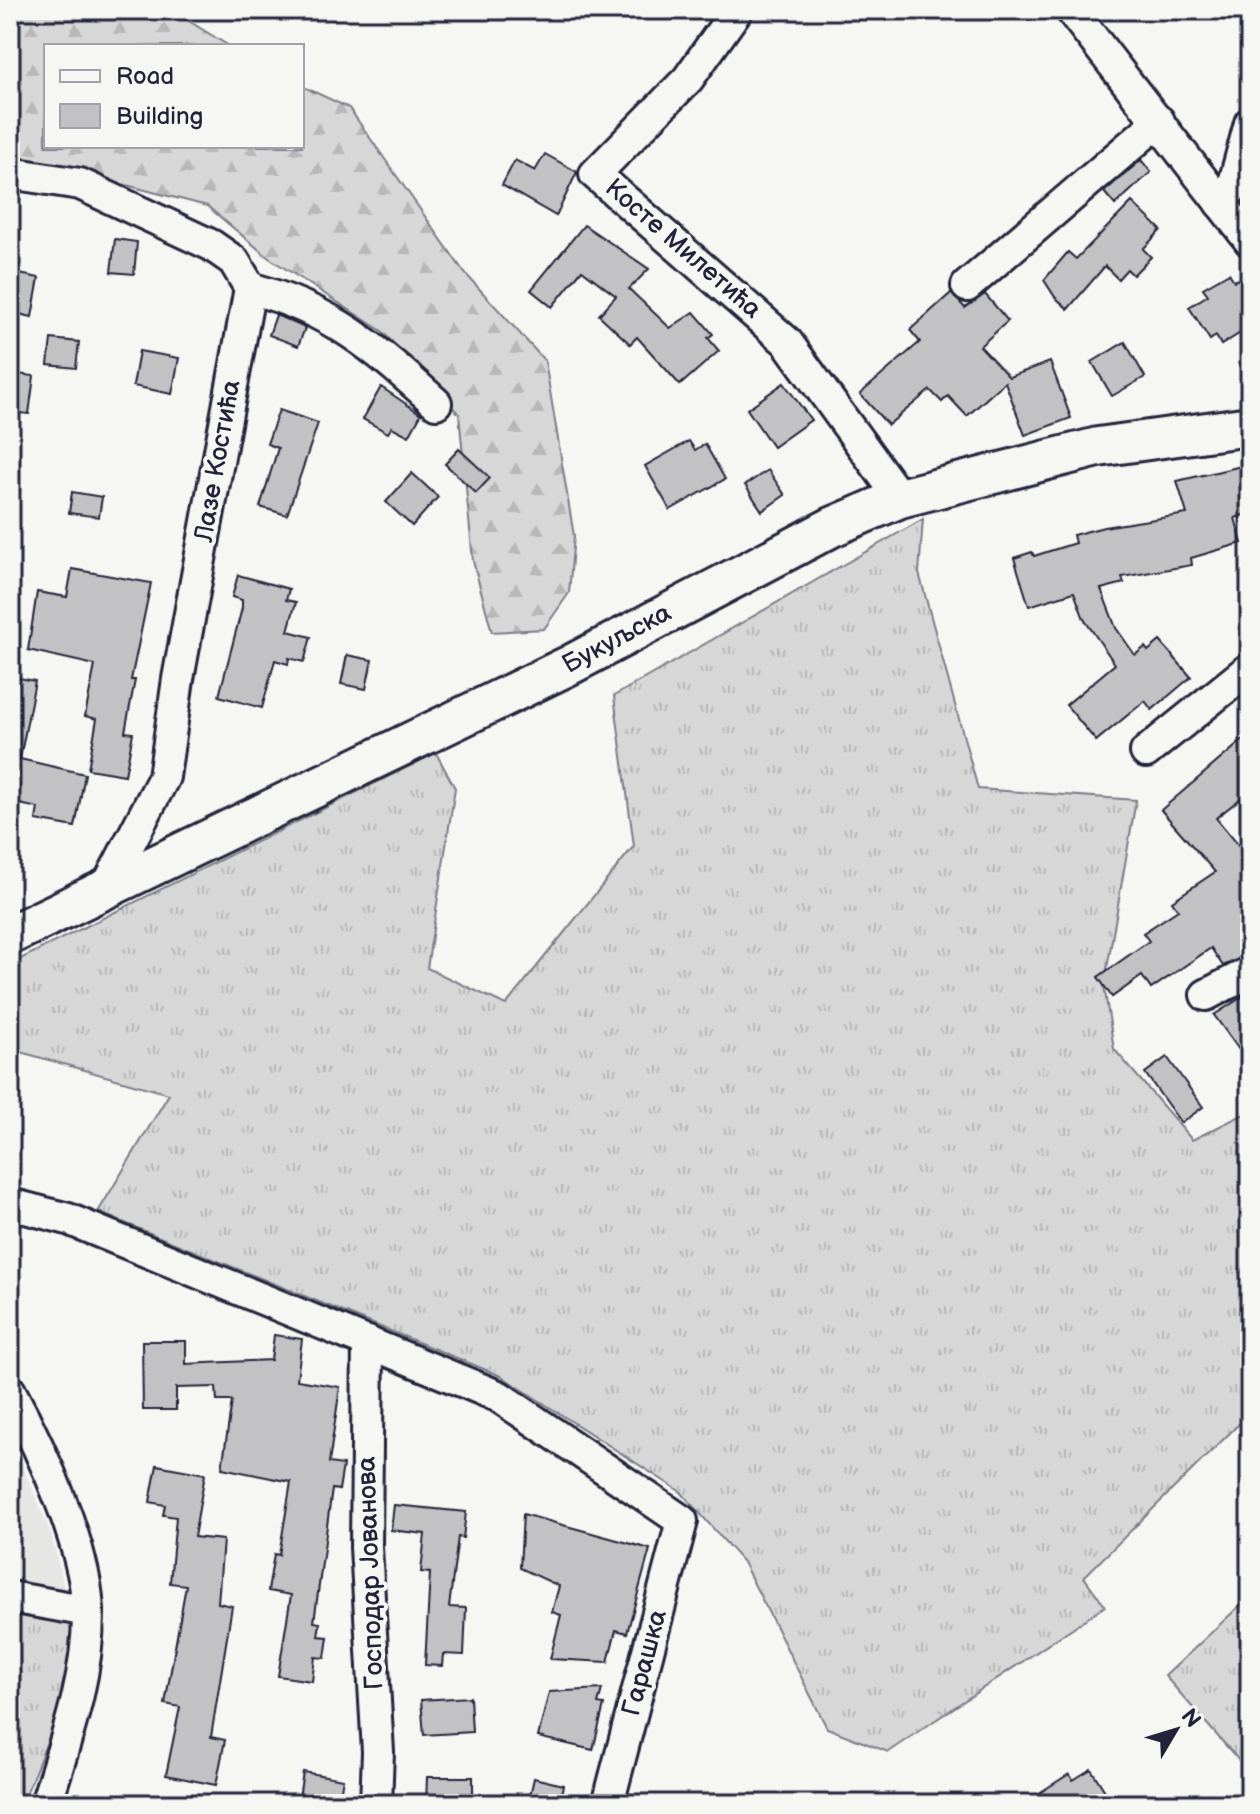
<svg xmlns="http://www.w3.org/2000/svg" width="1260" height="1814" font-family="'Balsamiq Sans',sans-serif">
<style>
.built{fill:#e6e6e4}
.grass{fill:url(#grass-tufts);stroke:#7c7c89;stroke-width:2}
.forest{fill:url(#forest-firs);stroke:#7c7c89;stroke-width:2}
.building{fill:#c2c2c4;stroke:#22223b;stroke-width:2}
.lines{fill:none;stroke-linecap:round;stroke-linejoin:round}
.minor-casing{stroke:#22223b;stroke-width:36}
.major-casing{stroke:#22223b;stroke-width:44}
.minor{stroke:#f6f6f2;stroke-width:30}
.major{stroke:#f6f6f2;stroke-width:38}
.labels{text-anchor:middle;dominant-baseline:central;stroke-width:8;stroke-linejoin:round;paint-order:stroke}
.street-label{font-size:26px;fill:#22223b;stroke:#f6f6f2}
</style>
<defs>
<pattern id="grass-tufts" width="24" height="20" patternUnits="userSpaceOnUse" patternTransform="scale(2)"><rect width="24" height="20" fill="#d7d7d7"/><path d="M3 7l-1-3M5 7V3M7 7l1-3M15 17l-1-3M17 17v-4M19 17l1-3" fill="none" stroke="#b8b8b9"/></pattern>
<pattern id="forest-firs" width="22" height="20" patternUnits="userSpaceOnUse" patternTransform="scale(2)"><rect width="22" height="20" fill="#d7d7d7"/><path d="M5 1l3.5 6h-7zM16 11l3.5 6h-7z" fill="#b8b8b9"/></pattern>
</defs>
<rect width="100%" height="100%" fill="#f6f6f2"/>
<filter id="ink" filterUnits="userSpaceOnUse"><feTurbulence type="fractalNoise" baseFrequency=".0125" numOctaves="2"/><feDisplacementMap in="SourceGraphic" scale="16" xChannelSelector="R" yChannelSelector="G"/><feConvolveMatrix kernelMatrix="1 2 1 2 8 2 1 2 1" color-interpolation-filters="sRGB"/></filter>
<g filter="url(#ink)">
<path class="built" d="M10 1436 51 1534 73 1623 10 1610Z"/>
<g class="grass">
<path d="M923 519 919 573 978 789 1136 800 1104 986 1114 1049 1192 1140 1250 1111V1413L1084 1577 1105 1606 888 1752 827 1728 743 1562 681 1492 501 1376 98 1212 169 1094 10 1049V964L436 753 455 788 427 968 506 1005 634 846 614 696Z"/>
<path d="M1250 1596V1773L1165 1676Z"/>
<path d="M10 1611 73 1623 67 1692 22 1804H10Z"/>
</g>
<path class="forest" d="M10 10H171L229 46H46V146H302V86L349 108 464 272 545 361 574 536 569 593 544 629 492 632 473 561 459 414 382 331 269 258 207 206 10 155Z"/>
<g class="building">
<path d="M545 154 577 172 556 216 502 185 515 160 535 171Z"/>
<path d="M1141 160 1151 172 1115 205 1104 192Z"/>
<path d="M1132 202 1161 230 1143 249 1151 257 1133 275 1127 269 1118 279 1105 266 1068 309 1055 297 1044 280 1068 252 1076 259Z"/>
<path d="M584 225 649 269 629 289 670 328 694 312 713 334 708 338 719 351 680 385 637 337 630 344 599 315 616 296 582 270 552 307 531 290Z"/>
<path d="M115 239 137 242 134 274 111 272Z"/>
<path d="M10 272 39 278 32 317 10 312Z"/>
<path d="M1229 273 1234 281 1238 279 1250 298V327L1221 345 1216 336 1210 340 1189 307 1208 295 1203 288Z"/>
<path d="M951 293 965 308 985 294 1008 321 980 346 1009 377 1050 362 1071 418 1025 435 1005 382 967 416 948 396 942 402 930 390 888 425 860 394 920 342 910 330Z"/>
<path d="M276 315 305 328 298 346 269 335Z"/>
<path d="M51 339 79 342 76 368 48 365Z"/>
<path d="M1125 342 1145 377 1112 396 1092 362Z"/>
<path d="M139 351 179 358 172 394 133 386Z"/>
<path d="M10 373 34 376 29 414 10 412Z"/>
<path d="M784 383 811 420 773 447 747 409Z"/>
<path d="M381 387 421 414 409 436 392 427 388 433 363 419Z"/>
<path d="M279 410 318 423 287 515 260 507 278 448 267 444Z"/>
<path d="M689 441 695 450 705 444 725 479 670 510 645 466Z"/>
<path d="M459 449 490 478 476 493 445 464Z"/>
<path d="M1242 466 1245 475 1250 474V513L1235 518 1242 543 1191 558 1192 565 1122 577 1124 583 1101 589 1116 628 1135 655 1145 647 1148 651 1160 641 1191 677 1152 710 1145 701 1096 741 1066 705 1115 664 1084 619 1074 592 1029 606 1014 558 1032 552 1034 556 1075 543 1073 535 1104 527 1187 514 1177 481Z"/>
<path d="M768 470 785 495 762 511 745 485Z"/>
<path d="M412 473 438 497 412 526 386 502Z"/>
<path d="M72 492 102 497 99 517 69 513Z"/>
<path d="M72 569 151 583 131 680H135L125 732 133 733 125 775 88 769 97 719 85 716 95 665 28 650 37 592 67 597Z"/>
<path d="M238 575 289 589 286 600 296 602 288 631 311 637 304 662 289 658 288 664 275 660 262 708 219 696 242 608V600L232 597Z"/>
<path d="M347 655 372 660 366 689 341 684Z"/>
<path d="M14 677 35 681 20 759 85 774 75 827 36 820 38 808 10 802V699Z"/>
<path d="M1250 734V791L1216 818 1250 859V954L1223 966 1211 948 1151 989 1142 976 1112 997 1098 977 1149 941 1143 933 1178 910 1172 901 1215 872 1161 810Z"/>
<path d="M1250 992V1065L1214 1015Z"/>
<path d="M1167 1057 1203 1107 1181 1123 1145 1073Z"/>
<path d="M274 1335 302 1339 297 1380 340 1387 329 1463 343 1465 339 1490 332 1489 314 1622 320 1623 318 1636 328 1637 325 1658 315 1657 312 1681 278 1676 291 1595 268 1591 274 1554 279 1555 291 1482 222 1468 232 1401H217L216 1387 176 1388V1410H143L142 1341H186V1364L271 1360Z"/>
<path d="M157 1465 205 1474 194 1537 223 1540 218 1603 232 1606 211 1737 225 1740 216 1785 166 1775 180 1707 165 1704 186 1585 170 1583 176 1517 163 1515 165 1505 150 1502Z"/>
<path d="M394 1505 466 1512 463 1538 458 1537 449 1607 466 1608 464 1655 443 1654 442 1666 425 1665 430 1573 421 1572 425 1534 391 1530Z"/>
<path d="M523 1514 650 1549 627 1633 616 1630 608 1662 550 1659 561 1615 552 1612 559 1586 520 1568Z"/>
<path d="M602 1689 598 1704 604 1705 593 1750 538 1737 549 1692Z"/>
<path d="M470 1697 472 1732 424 1735 421 1700Z"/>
<path d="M1091 1769 1113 1804H1022L1069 1774 1073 1780Z"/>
<path d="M303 1772 343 1779 338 1804H298Z"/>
<path d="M427 1777H473V1804H426Z"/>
<path d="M534 1778 563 1785 559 1804H528Z"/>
</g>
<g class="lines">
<defs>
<g id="minor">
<path d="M737 10 688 79 595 174 787 342 900 498"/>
<path d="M1071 10 1250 241"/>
<path d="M10 173 80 184 211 245 234 261 250 288 178 679 164 777 104 892"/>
<path d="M1220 203 1233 187 1250 123"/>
<path d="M967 286 1159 121"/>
<path d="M250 288C333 311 373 346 436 403"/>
<path d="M1146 752 1250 668"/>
<path d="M1206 995 1250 972"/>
<path d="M10 1204 68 1219 498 1396 682 1521 608 1804"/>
<path d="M368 1342 366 1547 378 1752 376 1804"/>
<path d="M10 1391C41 1449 87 1548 88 1614 88 1680 65 1742 46 1804"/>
<path d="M10 1597 88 1611"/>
</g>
<path id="major" d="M10 935 570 665 832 527 900 498 1098 447 1250 426"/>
</defs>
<use href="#minor" class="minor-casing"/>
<use href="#major" class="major-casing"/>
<use href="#minor" class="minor"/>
<use href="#major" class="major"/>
</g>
</g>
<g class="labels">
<g class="street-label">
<text transform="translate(683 249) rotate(41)">Косте Милетића</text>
<text transform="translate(218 461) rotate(-80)">Лазе Костића</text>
<text transform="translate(617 639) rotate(-28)">Букуљска</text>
<text transform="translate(371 1573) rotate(-92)">Господар Јованова</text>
<text transform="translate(645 1663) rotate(-75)">Гарашка</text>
</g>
</g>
<rect width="1260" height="1814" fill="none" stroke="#f6f6f2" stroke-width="40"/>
<rect x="20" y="20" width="1220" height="1774" fill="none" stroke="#22223b" stroke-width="3" filter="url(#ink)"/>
<rect x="44" y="44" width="260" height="104" fill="#f6f6f2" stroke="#a1a1a9" stroke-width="2"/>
<rect x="60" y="70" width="40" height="12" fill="#f6f6f2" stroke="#a1a1a9" stroke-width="2"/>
<text x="116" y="84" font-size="24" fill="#22223b">Road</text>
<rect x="60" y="104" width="40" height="24" fill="#c2c2c4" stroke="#a1a1a9" stroke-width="2"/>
<text x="116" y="124" font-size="24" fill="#22223b">Building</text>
<g transform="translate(1176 1730) rotate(52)" stroke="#f6f6f2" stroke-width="6" paint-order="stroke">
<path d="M0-6L14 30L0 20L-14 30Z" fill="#22223b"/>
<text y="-12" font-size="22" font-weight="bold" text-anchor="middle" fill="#22223b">N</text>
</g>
</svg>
